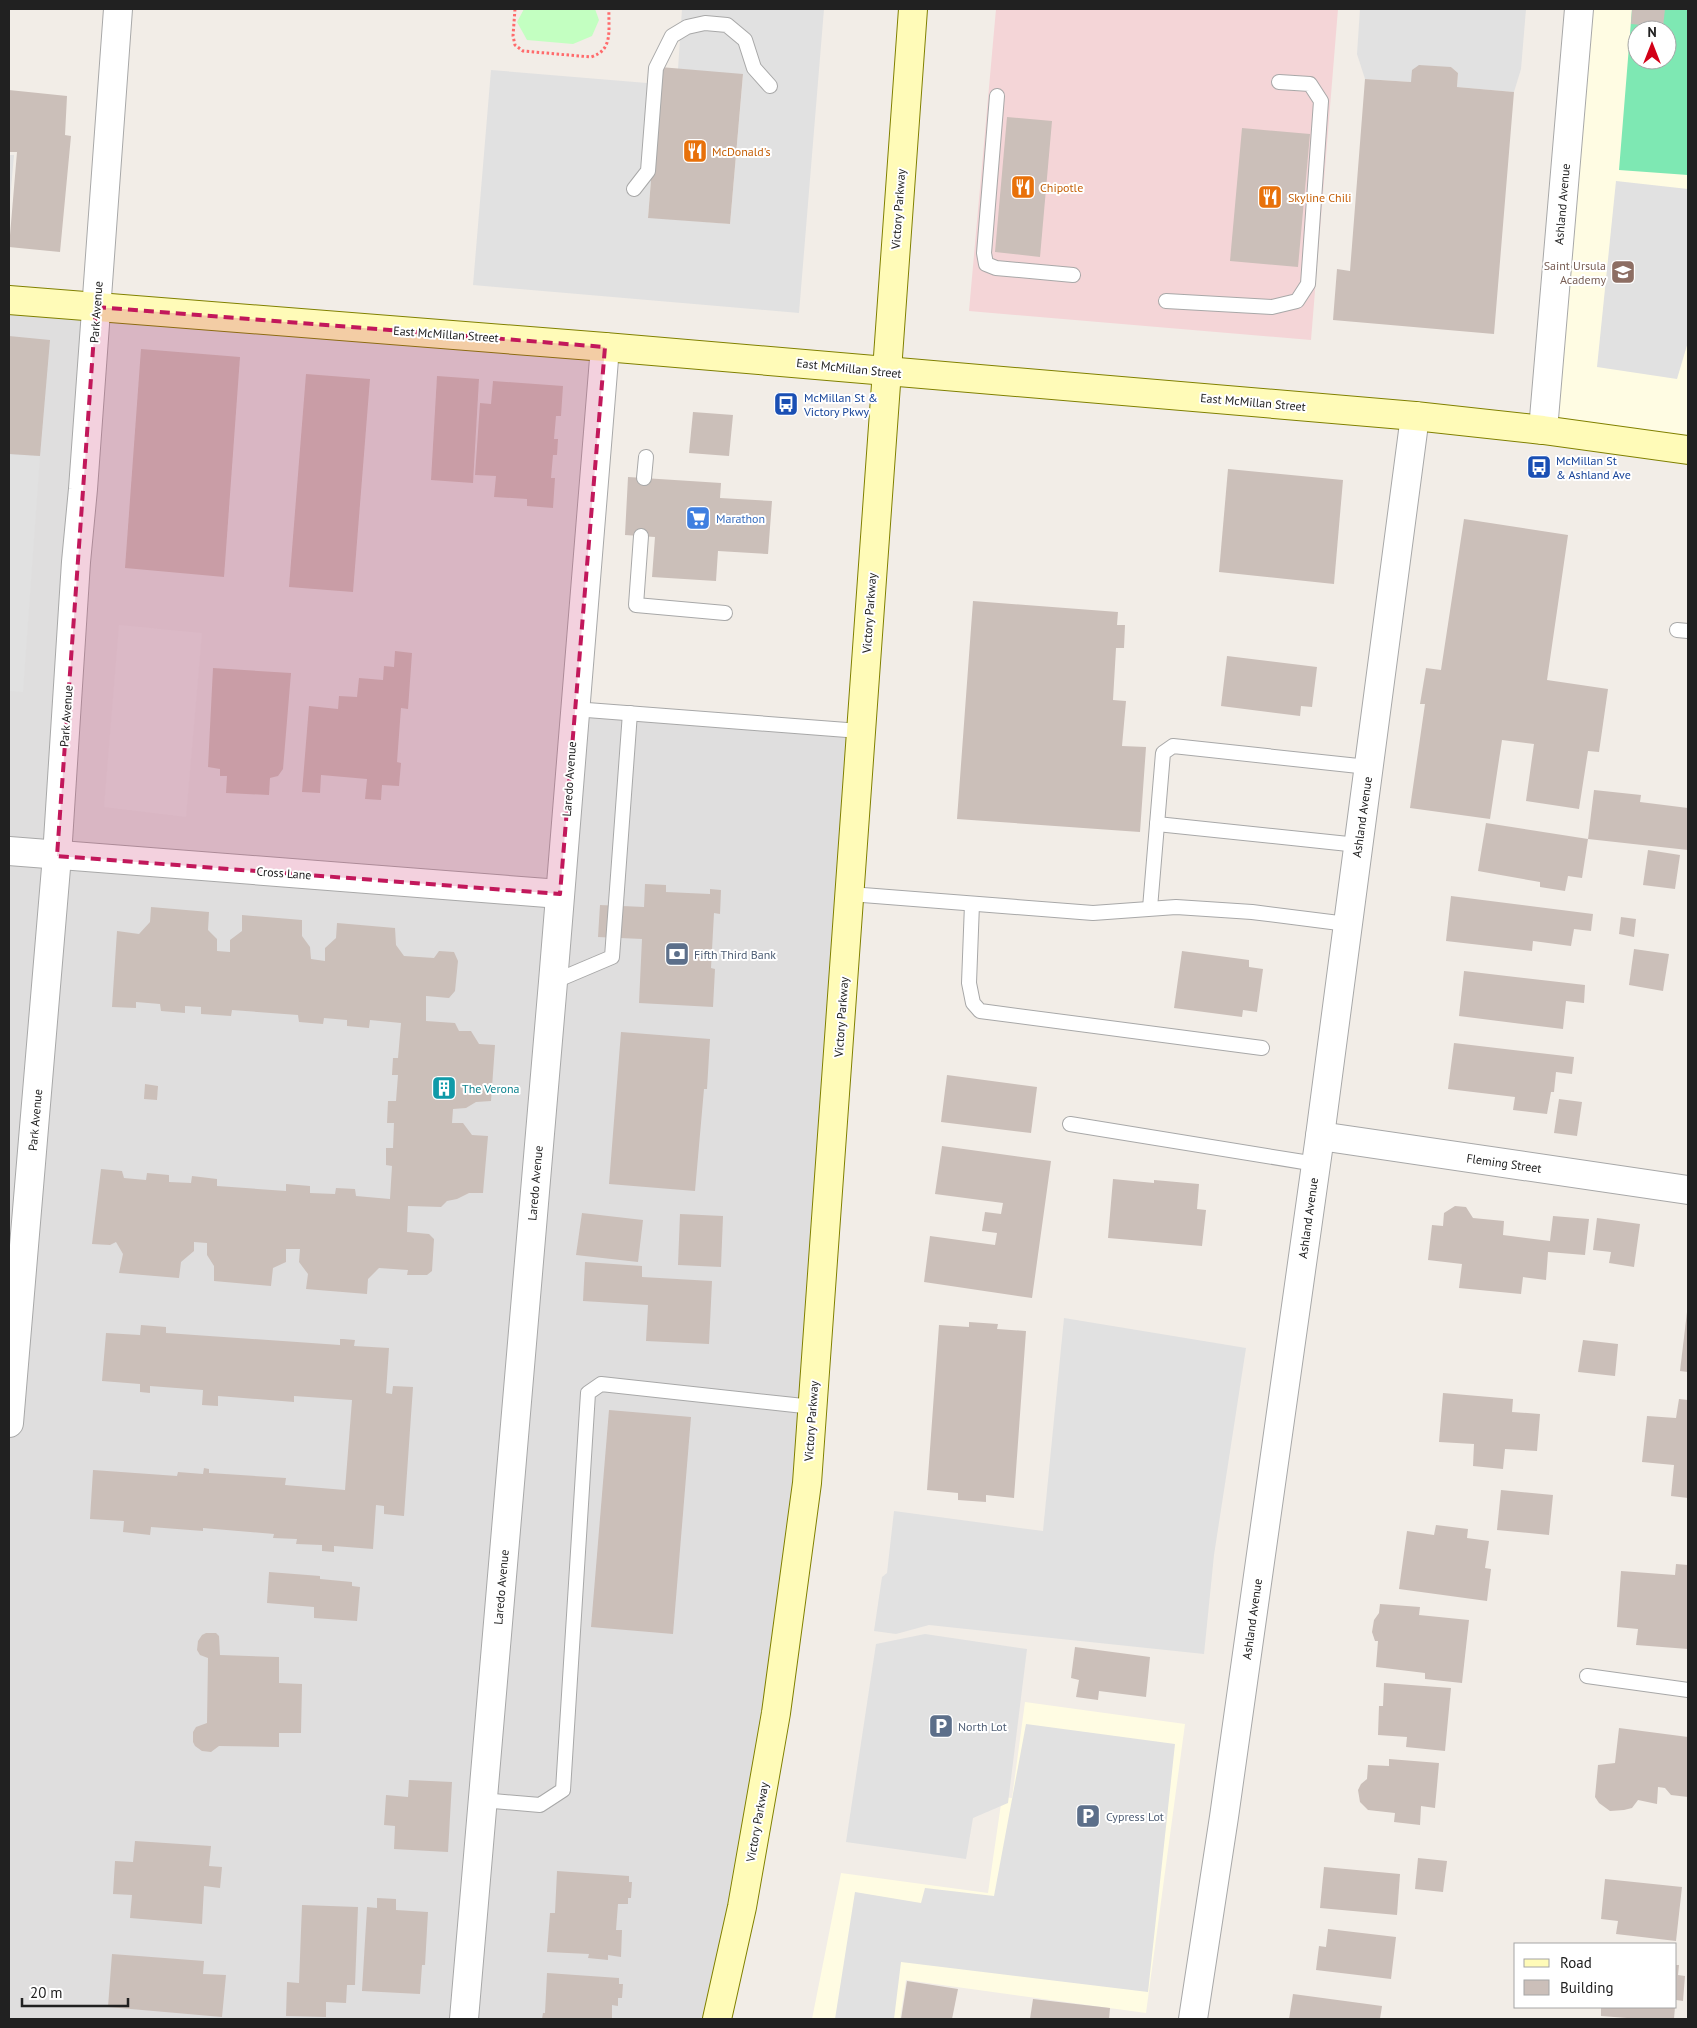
<svg xmlns="http://www.w3.org/2000/svg" width="1697" height="2028" font-family="'PT Sans',sans-serif">
<style>
.residential{fill:#dfdede}
.commercial{fill:#f4d5d7}
.education{fill:#fffce3;fill-rule:evenodd}
.park{fill:#c3ffc1}
.pitch{fill:#7ee8b3;fill-rule:evenodd}
.parking{fill:#e1e1e1}
.building{fill:#cbbfb9}
.lines{fill:none;stroke-linecap:round;stroke-linejoin:round}
.lane-casing{stroke:#a8a8a8;stroke-width:16}
.street-casing{stroke:#a8a8a8;stroke-width:30}
.secondary-casing{stroke:#808000;stroke-width:30}
.path{stroke:#ff6b6c;stroke-width:3;stroke-dasharray:2.5 2.5;stroke-linecap:butt}
.lane{stroke:#fff;stroke-width:14}
.street{stroke:#fff;stroke-width:28}
.secondary{stroke:#fffbb8;stroke-width:28}
.marked{fill:#c2185b;fill-opacity:0.2;stroke:#c2185b;stroke-width:4;stroke-dasharray:10 6;stroke-linejoin:round}
.labels{text-anchor:middle;dominant-baseline:central;stroke-width:4;stroke-linejoin:round;paint-order:stroke}
.food-label{font-size:12px;fill:#c56008;stroke:#fff;text-anchor:start}
.street-label{font-size:12px;fill:#212121;stroke:#fff}
.education-label{font-size:12px;fill:#785e54;stroke:#fff;text-anchor:end}
.transit-label{font-size:12px;fill:#164399;stroke:#fff;text-anchor:start}
.shop-label{font-size:12px;fill:#366cbe;stroke:#fff;text-anchor:start}
.service-label{font-size:12px;fill:#4e5e75;stroke:#fff;text-anchor:start}
.culture-label{font-size:12px;fill:#0d838f;stroke:#fff;text-anchor:start}
</style>
<rect width="100%" height="100%" fill="#f2ede7"/>
<path class="residential" d="M9 300 605 347 574 708 860 731 807 1483 717 2019H9Z"/>
<path class="commercial" d="M996 9H1338L1311 340 969 311Z"/>
<g class="education">
<path d="M1579 9H1688V450L1543 430ZM1637 30H1667V60H1637Z"/>
<path d="M1025 1702 1185 1724 1146 2013 906 1980 900 2019H812L841 1873 988 1893 1002 1797 1012 1798Z"/>
</g>
<path class="park" d="M524 9H595L599 20 592 36 573 44 527 40 517 22Z"/>
<path class="pitch" d="M1632 9H1688V175L1619 170ZM1637 30H1667V60H1637Z"/>
<g class="parking">
<path d="M682 9H824L799 313 473 285 491 70 659 84 648 217 730 224 743 75 678 69Z"/>
<path d="M1360 9H1526L1521 69 1514 92 1457 87 1458 73 1451 67 1411 82 1365 79 1357 54Z"/>
<path d="M9 155H14L9 212Z"/>
<path d="M1616 181 1688 189V342L1677 379 1597 367Z"/>
<path d="M9 454 40 456 23 692 9 691Z"/>
<path d="M119 625 202 633 186 817 104 807Z"/>
<path d="M1064 1318 1246 1348 1214 1555 1204 1654 929 1625 896 1634 874 1631 882 1577 887 1573 894 1511 1043 1531Z"/>
<path d="M925 1634 1027 1649 1008 1803 973 1818 966 1859 846 1842 876 1644Z"/>
<path d="M1026 1724 1175 1744 1148 1992 901 1962 894 2019H835L855 1892 921 1903 925 1888 994 1896Z"/>
</g>
<g class="building">
<path d="M1632 9H1665L1663 27 1631 24Z"/>
<path d="M1419 65 1451 67 1458 73 1457 87 1514 92 1494 334 1333 320 1337 269 1350 271 1365 79 1411 82 1412 70Z"/>
<path d="M660 67 743 74 730 224 648 218Z"/>
<path d="M9 90 67 96 65 135 71 136 60 252 9 247 17 152H10Z"/>
<path d="M1007 117 1052 121 1040 257 995 252Z"/>
<path d="M1242 128 1310 134 1298 267 1230 261Z"/>
<path d="M9 336 50 340 40 456 9 454Z"/>
<path d="M141 349 240 357 224 577 125 568Z"/>
<path d="M306 374 370 379 353 592 289 587Z"/>
<path d="M437 376 479 379 473 483 431 480Z"/>
<path d="M493 381 563 386 561 416H556L554 439H558L557 455H553L551 478H555L553 508 527 506V499L494 497 496 476 475 475 480 403 491 404Z"/>
<path d="M693 412 733 415 729 456 689 453Z"/>
<path d="M1228 469 1343 480 1334 584 1219 572Z"/>
<path d="M628 477 721 483 720 498 772 501 768 554 718 551 716 581 652 577 655 537 625 535Z"/>
<path d="M1464 519 1568 535 1547 680 1608 689 1599 752 1588 751 1579 809 1526 801 1534 744 1502 740 1490 819 1410 808 1425 704H1420L1426 668 1441 670Z"/>
<path d="M973 601 1118 612 1117 625H1125L1124 648H1116L1113 700 1126 701 1122 746 1146 747 1140 832 957 819Z"/>
<path d="M395 651 412 653 408 709 401 708 397 762 401 763 399 786 382 785 381 800 365 799 367 779 321 775 320 793 302 792 309 706 338 709 339 696 357 697 359 678 383 680 384 666 394 667Z"/>
<path d="M1227 656 1317 667 1312 707 1301 706 1300 716 1221 706Z"/>
<path d="M213 668 291 673 283 769 278 776 270 778 269 795 226 793 227 776H220V769L208 767Z"/>
<path d="M1594 790 1641 795 1640 802 1688 808V850L1588 839Z"/>
<path d="M1486 823 1588 839 1582 878 1568 876 1565 891 1540 887V882L1478 871Z"/>
<path d="M1648 850 1680 855 1675 889 1643 885Z"/>
<path d="M645 884 666 885V892L710 894V889L721 890 720 914 714 913 711 968 715 969 713 1007 639 1003 642 939 598 937 600 905 644 907Z"/>
<path d="M1451 896 1593 914 1591 931 1574 929 1571 946 1533 941 1532 951 1446 941Z"/>
<path d="M151 907 209 912 208 930 217 939V951L230 952V940L242 931V915L302 920V936L310 947 311 959 325 961V948L336 938 337 923 395 928 396 945 404 956 434 958 439 951 454 952 458 961 455 991 449 998 426 996V1021L455 1023 459 1031H471L479 1044 495 1045 491 1101 476 1102 466 1108 453 1109 452 1123H463L472 1135 488 1136 483 1193H469L457 1199 447 1201 441 1207 408 1206 407 1232 429 1234 434 1239 432 1271 427 1275H407L408 1270 379 1268 368 1279 367 1294 306 1289 308 1274 299 1262 300 1249H286V1262L273 1268 271 1286 214 1281V1266L207 1255V1243L194 1242V1251L181 1262 179 1278 119 1273 123 1254 116 1242 110 1245 92 1244 101 1169 122 1171 124 1178 146 1180 147 1173 169 1175V1182L191 1183 192 1176 217 1179V1186L286 1191V1184L310 1186V1193L335 1194 336 1188 355 1189 356 1196 390 1199 392 1166 386 1165V1148H393L394 1123H387L388 1101H396L398 1075H392L393 1058H398L401 1023 370 1020 369 1028 347 1026V1020L324 1018 323 1024 299 1022 298 1015 232 1010 231 1016 201 1014V1007L185 1006V1013L161 1011 160 1004 136 1002V1008L112 1007 117 931 139 934 150 922Z"/>
<path d="M1621 917 1636 919 1634 937 1619 934Z"/>
<path d="M1634 949 1669 954 1663 991 1629 985Z"/>
<path d="M1182 951 1249 960V967L1263 969 1257 1012 1243 1010 1242 1017 1174 1008Z"/>
<path d="M1464 971 1585 985 1584 1003 1566 1001 1563 1029 1459 1016Z"/>
<path d="M621 1032 710 1039 707 1089H704L695 1191 609 1184Z"/>
<path d="M1454 1043 1574 1057 1572 1074 1556 1072 1554 1092H1551L1547 1114 1513 1110 1515 1097 1448 1089Z"/>
<path d="M947 1075 1037 1087 1031 1133 941 1122Z"/>
<path d="M145 1084 158 1086 157 1100 144 1099Z"/>
<path d="M1559 1099 1582 1102 1577 1136 1554 1133Z"/>
<path d="M942 1146 1051 1161 1032 1298 924 1282 930 1236 995 1245 997 1233 982 1231 985 1212 1001 1214 1003 1203 935 1194Z"/>
<path d="M1113 1179 1154 1183V1180L1199 1184 1197 1209 1206 1210 1202 1246 1108 1238Z"/>
<path d="M1455 1206 1466 1207 1473 1218 1504 1221 1503 1235 1550 1241 1553 1216 1589 1219 1585 1255 1548 1252 1546 1280 1523 1277 1521 1294 1459 1288 1462 1264 1428 1260 1432 1225 1443 1226 1444 1213Z"/>
<path d="M582 1213 643 1220 638 1262 576 1255Z"/>
<path d="M680 1214 723 1216 721 1267 678 1265Z"/>
<path d="M1597 1218 1640 1224 1634 1267 1609 1263 1611 1252 1593 1250Z"/>
<path d="M585 1262 642 1266V1277L712 1281 709 1344 646 1341 648 1305 583 1301Z"/>
<path d="M1687 1312H1688V1372L1680 1371Z"/>
<path d="M969 1322 998 1324 997 1329 1026 1331 1014 1498 986 1495V1502L958 1500V1493L927 1490 939 1325 969 1327Z"/>
<path d="M141 1325 166 1327V1333L340 1345V1339H343L355 1340 354 1346 389 1348 386 1393 392 1394 393 1386 413 1387 404 1516 384 1514V1506L376 1505 373 1549 334 1546V1552L322 1551V1545L296 1544 297 1539 273 1538 274 1534 203 1528V1531L151 1527 150 1535 123 1532 124 1521 90 1519 93 1470 177 1476 178 1472 203 1474 204 1468 209 1469V1473L286 1478 285 1485 345 1490 352 1400 294 1396V1402L218 1396V1406L202 1405 203 1390 150 1386V1393L140 1392V1384L102 1381 106 1333 140 1335Z"/>
<path d="M1583 1340 1618 1344 1615 1376 1578 1372Z"/>
<path d="M1443 1393 1513 1399 1512 1412 1540 1414 1537 1451 1505 1449 1503 1469 1473 1466 1474 1444 1439 1442Z"/>
<path d="M1679 1399 1688 1400V1498L1671 1496 1674 1465 1642 1462 1647 1416 1676 1418Z"/>
<path d="M609 1410 691 1417 673 1634 591 1627Z"/>
<path d="M1501 1490 1553 1495 1549 1535 1497 1530Z"/>
<path d="M1436 1525 1468 1529 1467 1538 1489 1541 1485 1568 1491 1569 1487 1601 1399 1589 1407 1531 1434 1535Z"/>
<path d="M1676 1564 1688 1565V1649L1636 1645 1638 1629 1617 1627 1621 1571 1675 1575Z"/>
<path d="M269 1572 320 1576V1579L352 1582V1586L360 1587 357 1621 314 1618V1607L267 1603Z"/>
<path d="M1380 1604 1420 1607 1419 1615 1469 1620 1462 1683 1425 1679V1673L1376 1667 1378 1641H1375L1372 1632 1374 1620 1379 1613Z"/>
<path d="M206 1633H216L219 1636 220 1655 279 1657V1683L302 1684 301 1733H279V1747L219 1746 211 1752 202 1751 195 1746 193 1742V1732L196 1727 207 1723 208 1658 200 1655 197 1650 198 1641 202 1635Z"/>
<path d="M1075 1647 1150 1657 1146 1697 1099 1691 1098 1700 1076 1697 1079 1680 1071 1678Z"/>
<path d="M1384 1683 1451 1688 1445 1751 1406 1747 1407 1737 1378 1735 1379 1706H1383Z"/>
<path d="M1619 1728 1688 1737V1797L1671 1795 1665 1788 1658 1787 1657 1804 1638 1800 1632 1808 1624 1810 1610 1811 1599 1803 1595 1797 1598 1765 1615 1763Z"/>
<path d="M1389 1759 1439 1763 1435 1808 1421 1806 1420 1825 1394 1822 1395 1813 1368 1810 1360 1802 1358 1790 1361 1784 1367 1779 1368 1765 1389 1766Z"/>
<path d="M409 1780 452 1782 448 1852 394 1849 395 1826 384 1825 386 1795 408 1797Z"/>
<path d="M135 1841 211 1846 209 1866 222 1867 220 1888 204 1886 202 1924 130 1918 132 1895 113 1894 115 1861 133 1862Z"/>
<path d="M1418 1858 1447 1861 1443 1892 1415 1889Z"/>
<path d="M1324 1867 1400 1874 1397 1915 1320 1908Z"/>
<path d="M557 1871 629 1876V1882H632L631 1898H628V1904H618L616 1930H622L621 1957 608 1955V1960L588 1958 589 1954 547 1952 550 1913H555Z"/>
<path d="M1605 1879 1682 1887 1676 1941 1616 1934 1618 1921 1601 1919Z"/>
<path d="M377 1898 396 1899V1910L428 1912 425 1965H422L420 1994 362 1991 367 1907 377 1908Z"/>
<path d="M302 1905 358 1907 355 1985H347L346 2003 326 2002V2017L286 2016 287 1982 299 1983Z"/>
<path d="M1328 1929 1396 1937 1391 1979 1316 1970 1319 1946 1326 1947Z"/>
<path d="M112 1954 204 1961 203 1974 226 1975 222 2017 108 2007Z"/>
<path d="M1676 1965H1679L1678 1975 1685 1976 1683 2001 1676 2000Z"/>
<path d="M547 1973 619 1978V1984H623L622 1998H618V2006L612 2005V2019H542L543 2013H545Z"/>
<path d="M907 1981 958 1989 952 2019H901Z"/>
<path d="M1293 1994 1382 2006 1380 2019H1289Z"/>
<path d="M1033 1999 1110 2008 1109 2019H1030Z"/>
<path d="M1601 2007H1675L1674 2019H1640L1601 2016Z"/>
</g>
<g class="lines">
<defs>
<g id="lane">
<path d="M997 96 984 253 986 264 996 268 1073 275"/>
<path d="M634 189 648 171 656 68 672 36 687 27 705 23 727 25 745 40 754 68 770 86"/>
<path d="M1166 301 1272 307 1297 301 1308 284 1321 101 1310 84 1279 82"/>
<path d="M644 478 646 457"/>
<path d="M641 536 636 605 725 613"/>
<path d="M1677 630 1688 631"/>
<path d="M574 709 860 731"/>
<path d="M1157 824 1358 845"/>
<path d="M850 894 1093 913 1176 907 1252 912 1347 924"/>
<path d="M972 904 969 983 973 1003 980 1011 1262 1048"/>
<path d="M1150 908 1163 753 1173 746 1368 767"/>
<path d="M553 982 612 957 630 713"/>
<path d="M1070 1124 1316 1164"/>
<path d="M1587 1676 1688 1690"/>
<path d="M482 1800 540 1805 563 1790 588 1393 601 1384 813 1407"/>
</g>
<g id="street">
<path d="M1543 430 1579 9"/>
<path d="M9 851 560 894"/>
<path d="M1320 1136 1688 1190"/>
<path d="M9 1423 57 856 76 562 83 489 118 9"/>
<path d="M464 2019 553 982 605 347"/>
<path d="M1193 2019 1224 1817 1320 1136 1415 416"/>
</g>
<g id="secondary">
<path d="M9 300 605 347 1415 416 1543 430 1688 450"/>
<path d="M717 2019 742 1907 776 1713 807 1483 913 9"/>
</g>
</defs>
<use href="#lane" class="lane-casing"/>
<use href="#street" class="street-casing"/>
<use href="#secondary" class="secondary-casing"/>
<path class="path" d="M515 9 513 36 515 45 523 51 591 57C614 50 608 29 609 9"/>
<use href="#lane" class="lane"/>
<use href="#street" class="street"/>
<use href="#secondary" class="secondary"/>
</g>
<path class="marked" d="M96 307 605 347 560 894 57 856Z"/>
<defs>
<symbol id="restaurant-square" viewBox="-11 -11 22 22"><rect x="-9" y="-9" width="18" height="18" rx="4" fill="#e8710a" stroke="#fff"/><path d="M-5-6h1v4h1v-4h1v4h1v-4h1v5L-1.5 .5V6h-2V.5L-5-1ZM5-6V6H3V1.5H1.5Q1.5-4 5-6Z" fill="#fff"/></symbol>
<symbol id="school-square" viewBox="-11 -11 22 22"><rect x="-9" y="-9" width="18" height="18" rx="4" fill="#8d6e63" stroke="#fff"/><path d="M0-5L7-2L0 1L-7-2ZM-4 1L0 2.5L4 1V4Q0 6-4 4Z" fill="#fff"/></symbol>
<symbol id="bus-square" viewBox="-11 -11 22 22"><rect x="-9" y="-9" width="18" height="18" rx="4" fill="#1a4fb4" stroke="#fff"/><path d="M-5-6H5V4H4V6H2V4H-2V6H-4V4H-5ZM-3.5-4V0h7V-4ZM-3.5 1.2v1.5H-2V1.2ZM2 1.2v1.5H3.5V1.2Z" fill="#fff"/></symbol>
<symbol id="supermarket-square" viewBox="-11 -11 22 22"><rect x="-9" y="-9" width="18" height="18" rx="4" fill="#3f7fe0" stroke="#fff"/><path d="M-6-5.5h2.5l.6 2H6L4.5 2H-2.5L-4.4-4H-6ZM-1.5 3.2a1.3 1.3 0 1 0 .1 0ZM3 3.2a1.3 1.3 0 1 0 .1 0Z" fill="#fff"/></symbol>
<symbol id="bank-square" viewBox="-11 -11 22 22"><rect x="-9" y="-9" width="18" height="18" rx="4" fill="#5c6f8a" stroke="#fff"/><path d="M-6-4H6V4H-6ZM0-2.3a2.3 2.3 0 1 0 0 4.6a2.3 2.3 0 1 0 0-4.6Z" fill="#fff"/></symbol>
<symbol id="building-square" viewBox="-11 -11 22 22"><rect x="-9" y="-9" width="18" height="18" rx="4" fill="#0f9aa8" stroke="#fff"/><path d="M-4-6H4V6H1V3H-1V6H-4ZM-2.5-4.3h1.7v1.8h-1.7ZM.8-4.3h1.7v1.8H.8ZM-2.5-1h1.7V.8h-1.7ZM.8-1h1.7V.8H.8Z" fill="#fff"/></symbol>
<symbol id="parking-square" viewBox="-11 -11 22 22"><rect x="-9" y="-9" width="18" height="18" rx="4" fill="#5c6f8a" stroke="#fff"/><path d="M-3.5-5.5H1a3.5 3.5 0 0 1 0 7H-1V5.5H-3.5ZM-1-3.4V-.6H.8a1.4 1.4 0 0 0 0-2.8Z" fill="#fff"/></symbol>
</defs>
<g fill-rule="evenodd">
<use href="#restaurant-square" x="681" y="137" width="28" height="28"/>
<use href="#restaurant-square" x="1009" y="173" width="28" height="28"/>
<use href="#restaurant-square" x="1256" y="183" width="28" height="28"/>
<use href="#school-square" x="1609" y="258" width="28" height="28"/>
<use href="#bus-square" x="772" y="390" width="28" height="28"/>
<use href="#bus-square" x="1525" y="453" width="28" height="28"/>
<use href="#supermarket-square" x="684" y="504" width="28" height="28"/>
<use href="#bank-square" x="663" y="940" width="28" height="28"/>
<use href="#building-square" x="430" y="1074" width="28" height="28"/>
<use href="#parking-square" x="927" y="1712" width="28" height="28"/>
<use href="#parking-square" x="1074" y="1802" width="28" height="28"/>
</g>
<g class="labels">
<g class="food-label">
<text x="712" y="151">McDonald's</text>
<text x="1040" y="187">Chipotle</text>
<text x="1288" y="197">Skyline Chili</text>
</g>
<g class="street-label">
<text transform="translate(1562 204) rotate(-85)">Ashland Avenue</text>
<text transform="translate(898 209) rotate(-86)">Victory Parkway</text>
<text transform="translate(96 312) rotate(-86)">Park Avenue</text>
<text transform="translate(446 334) rotate(4)">East McMillan Street</text>
<text transform="translate(849 368) rotate(6)">East McMillan Street</text>
<text transform="translate(1253 402) rotate(5)">East McMillan Street</text>
<text transform="translate(869 613) rotate(-86)">Victory Parkway</text>
<text transform="translate(66 716) rotate(-86)">Park Avenue</text>
<text transform="translate(569 779) rotate(-86)">Laredo Avenue</text>
<text transform="translate(1362 817) rotate(-82)">Ashland Avenue</text>
<text transform="translate(284 873) rotate(4)">Cross Lane</text>
<text transform="translate(841 1017) rotate(-86)">Victory Parkway</text>
<text transform="translate(35 1120) rotate(-85)">Park Avenue</text>
<text transform="translate(1504 1163) rotate(8)">Fleming Street</text>
<text transform="translate(535 1183) rotate(-85)">Laredo Avenue</text>
<text transform="translate(1308 1218) rotate(-82)">Ashland Avenue</text>
<text transform="translate(811 1421) rotate(-86)">Victory Parkway</text>
<text transform="translate(501 1587) rotate(-85)">Laredo Avenue</text>
<text transform="translate(1252 1619) rotate(-82)">Ashland Avenue</text>
<text transform="translate(757 1822) rotate(-80)">Victory Parkway</text>
</g>
<g class="education-label">
<text x="1606" y="265">Saint Ursula<tspan x="1606" dy="14">Academy</tspan></text>
</g>
<g class="transit-label">
<text x="804" y="397">McMillan St &amp;<tspan x="804" dy="14">Victory Pkwy</tspan></text>
<text x="1556" y="460">McMillan St<tspan x="1556" dy="14">&amp; Ashland Ave</tspan></text>
</g>
<g class="shop-label">
<text x="716" y="518">Marathon</text>
</g>
<g class="service-label">
<text x="694" y="954">Fifth Third Bank</text>
<text x="958" y="1726">North Lot</text>
<text x="1106" y="1816">Cypress Lot</text>
</g>
<g class="culture-label">
<text x="462" y="1088">The Verona</text>
</g>
</g>
<rect width="1697" height="2028" fill="none" stroke="#212121" stroke-width="20"/>
<rect x="1514" y="1943" width="162" height="65" fill="#ffffff" stroke="#a6a6a6"/>
<rect x="1524" y="1959" width="25" height="8" fill="#fffbb8" stroke="#a6a6a6"/>
<text x="1560" y="1968" font-size="15" fill="#212121">Road</text>
<rect x="1524" y="1980" width="25" height="15" fill="#cbbfb9" stroke="#a6a6a6"/>
<text x="1560" y="1993" font-size="15" fill="#212121">Building</text>
<g transform="translate(1652 45)"><circle r="24" fill="#ffffff" stroke="#a6a6a6"/>
<path d="M0-4L9 19L0 12L-9 19Z" fill="#d20017"/>
<text y="-8" font-size="14" font-weight="bold" text-anchor="middle" fill="#212121">N</text>
</g>
<path d="M22 1998v8h106v-8" fill="none" stroke="#212121" stroke-width="2.5"/>
<text x="30" y="1998" font-size="15" fill="#212121" stroke="#ffffff" stroke-width="4" paint-order="stroke">20 m</text>
</svg>
